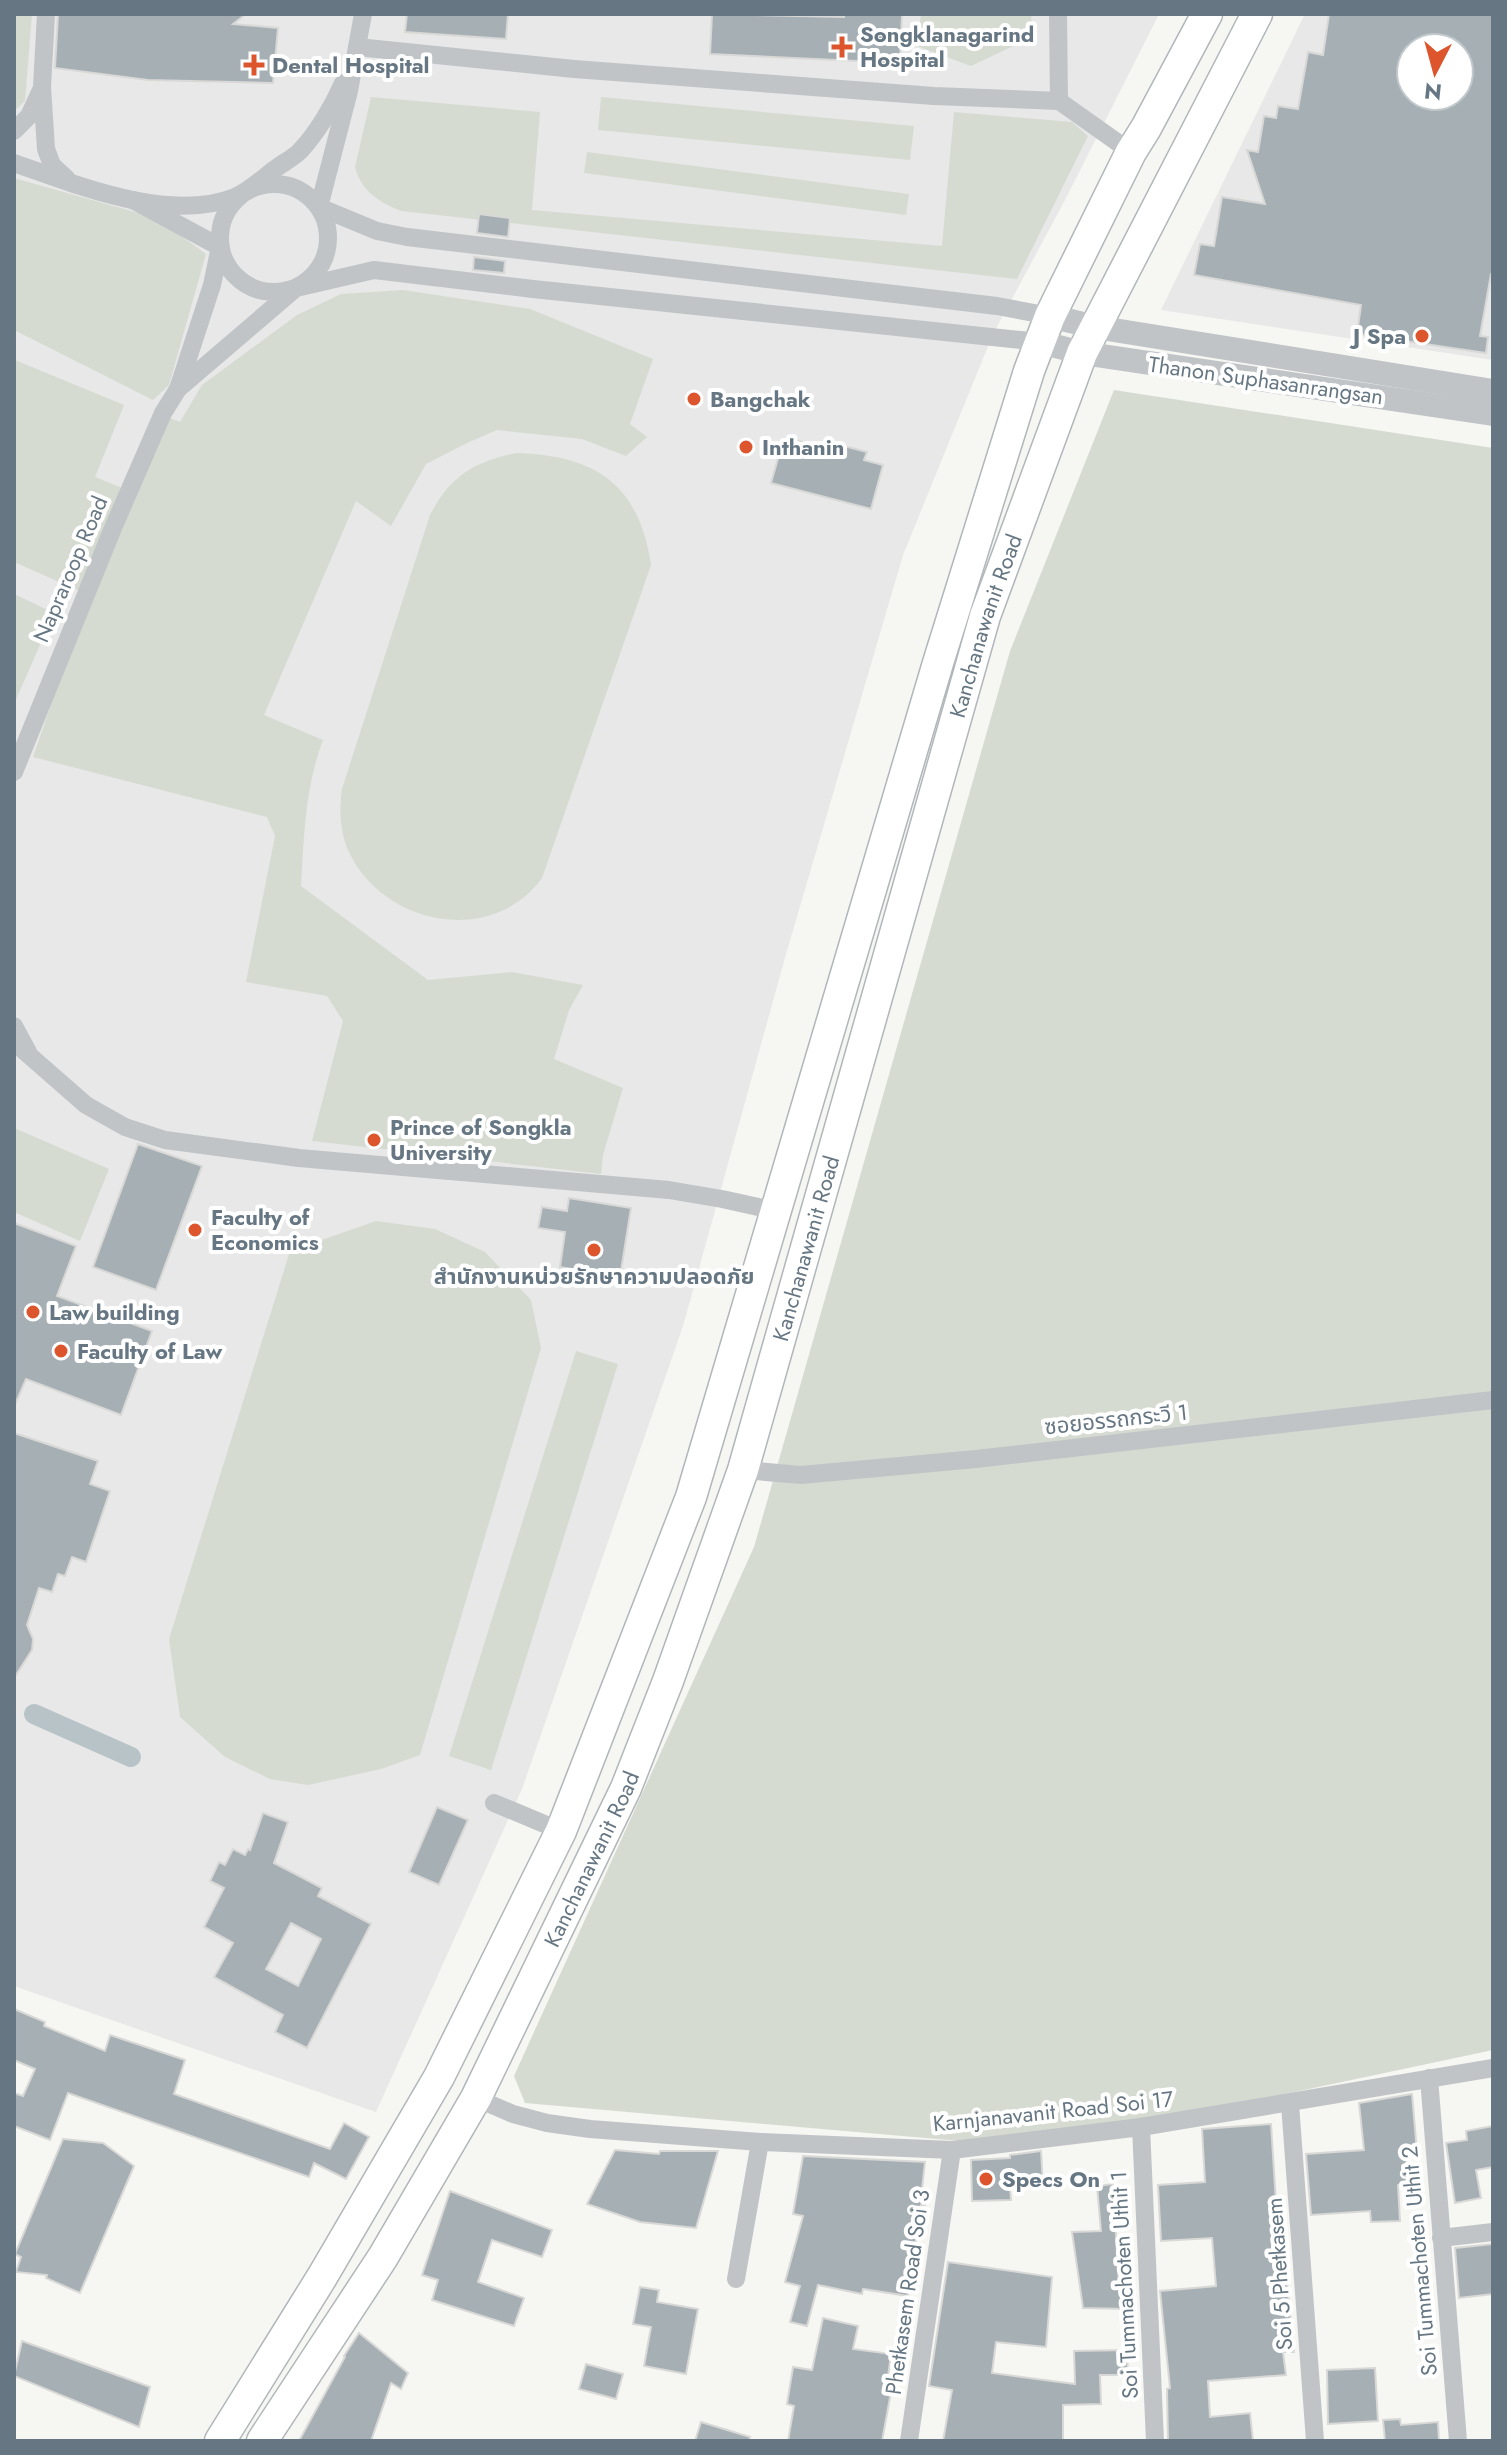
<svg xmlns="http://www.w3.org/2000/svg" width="1507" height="2455" font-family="Jost,'Noto Sans Thai',sans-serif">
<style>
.built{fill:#e7e8e7;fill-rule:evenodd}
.green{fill:#d6dbd2}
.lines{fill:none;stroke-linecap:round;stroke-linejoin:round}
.canal{stroke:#b8c3c8;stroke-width:20}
.building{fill:#a6afb4;stroke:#d8d8d6;stroke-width:2;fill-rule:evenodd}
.primary-casing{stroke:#b1b6ba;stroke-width:33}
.minor{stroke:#c0c4c7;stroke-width:18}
.tertiary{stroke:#c0c4c7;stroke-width:24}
.primary{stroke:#fff;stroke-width:30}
.poi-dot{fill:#dd552d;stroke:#fff;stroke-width:3}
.labels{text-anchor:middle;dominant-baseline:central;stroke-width:8;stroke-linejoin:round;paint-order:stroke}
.poi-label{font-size:22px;font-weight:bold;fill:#667783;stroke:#fff;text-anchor:start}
.street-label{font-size:22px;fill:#667783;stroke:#fff}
</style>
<rect width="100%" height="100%" fill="#f6f6f3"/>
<g class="built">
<path d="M14 14H1159L1065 200 993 334 903 555 786 954 683 1326 522 1789 376 2112 14 1986Z"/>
<path d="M1305 14H1493V360L1161 310ZM1411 48H1459V96H1411Z"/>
</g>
<g class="green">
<path d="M14 14H32L25 101 14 111Z"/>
<path d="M921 14H1031L1032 37 971 66 917 46Z"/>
<path d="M371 97 540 112 532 210 942 246 954 112 1072 122 1088 136 1017 279 401 211C379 202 361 191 355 167Z"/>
<path d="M601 97 914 126 910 160 598 130Z"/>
<path d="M587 152 909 194 906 215 584 173Z"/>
<path d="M14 178 156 218 206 254 169 385 153 400 14 330Z"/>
<path d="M403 290 530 309 653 359 630 424 647 437 626 456 582 439 497 430 469 442 426 464 391 526 356 501 264 715 323 740C305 787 304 836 301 886L428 980 512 972 583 985 569 1010 554 1059 623 1088 603 1155 601 1174 312 1141 343 1021 327 996 246 982 275 836 267 817 33 757 76 632 170 418 180 422 202 385 297 315 341 294Z"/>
<path d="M15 360 124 405 95 477 125 489 82 592 14 562Z"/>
<path d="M1114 390 1493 448V2050L1196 2113 971 2142 525 2103 514 2076 754 1547 1010 651Z"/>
<path d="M516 453C595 455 639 484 651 565L542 878C492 947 382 926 348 850 340 831 339 810 342 789L430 515C450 476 474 462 516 453Z"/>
<path d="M14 594 54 613 14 704Z"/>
<path d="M14 1128 109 1169 80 1241 14 1212Z"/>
<path d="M376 1221 435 1229 485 1252 531 1300 541 1348 420 1755 381 1769 308 1785 270 1779 225 1757 180 1717 169 1639 290 1251Z"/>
<path d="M576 1351 618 1364 491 1770 449 1756Z"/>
</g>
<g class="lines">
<path class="canal" d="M34 1714 131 1757"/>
</g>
<g class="building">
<path d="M58 14H246L233 24 278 28 273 83 148 80 55 68Z"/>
<path d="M407 14H508L506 39 405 32Z"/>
<path d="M712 14 844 17V14H902L900 63 710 54Z"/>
<path d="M1329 14H1493V274H1491L1480 336 1488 337 1486 353 1357 334 1361 305 1194 275 1200 244 1214 246 1222 197 1265 204 1247 150 1258 152 1264 116 1276 118 1278 106 1298 109 1308 52 1323 55ZM1411 48H1459V96H1411Z"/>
<path d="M479 214 510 218 508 237 477 233Z"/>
<path d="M474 257 505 261 504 273 473 270Z"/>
<path d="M796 440 823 448 825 441 867 452 864 460 883 465 871 509 771 483 779 455 792 458Z"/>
<path d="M138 1144 202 1166 156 1290 93 1267Z"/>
<path d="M569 1198 631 1208 620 1277 560 1267 565 1232 538 1228 542 1207 567 1211Z"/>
<path d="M14 1223 76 1246 57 1296 152 1331 121 1415 26 1379 14 1407Z"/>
<path d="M14 1433 98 1461 90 1484 110 1491 86 1562 72 1557 65 1576 58 1574 52 1592 39 1588 27 1625 33 1639 32 1650 14 1678Z"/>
<path d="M437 1807 468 1820 439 1885 409 1872Z"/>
<path d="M263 1813 288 1822 274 1863 322 1888 318 1896 371 1924 307 2048 275 2032 283 2015 214 1977 233 1943 204 1927 224 1888 210 1881 219 1862 225 1865 233 1849 245 1855 248 1849 250 1850ZM291 1923 321 1939 298 1986 266 1969Z"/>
<path d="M14 2009 45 2022 44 2026 105 2051 110 2035 185 2060 174 2094 330 2149 344 2123 369 2137 346 2179 314 2163 309 2177 68 2093 50 2140 14 2126V2093L23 2096 35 2069 14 2060Z"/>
<path d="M1412 2094 1417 2152 1407 2153 1410 2183 1398 2185 1400 2221 1371 2222 1370 2211 1311 2215 1306 2154 1364 2150 1359 2103Z"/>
<path d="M1271 2124 1276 2202 1282 2233 1294 2352H1283L1286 2375 1208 2381 1210 2417 1250 2413 1253 2441H1168L1167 2389 1170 2388 1160 2291 1216 2286 1212 2238 1161 2241 1158 2185 1205 2182 1202 2129Z"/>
<path d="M1493 2126V2167L1476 2170 1481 2198 1455 2203 1446 2143 1467 2140 1466 2131Z"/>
<path d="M63 2139 103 2143 134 2166 80 2293 46 2278 47 2275 16 2272 21 2257 15 2254Z"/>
<path d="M615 2150 659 2154 660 2151H718L696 2228 640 2222 587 2204Z"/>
<path d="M1041 2151 1043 2185 1010 2187 1011 2200 972 2201 971 2160 1010 2158V2155Z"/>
<path d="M803 2156 925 2162 922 2189H925V2205H921L908 2296 863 2289 862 2294 818 2285 807 2326 790 2322 800 2286 785 2282 803 2216 793 2214Z"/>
<path d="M1113 2184 1119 2287 1130 2286 1129 2309 1083 2308 1072 2232 1101 2231 1097 2186Z"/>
<path d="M450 2191 552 2230 542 2257 492 2240 478 2282 524 2298 514 2326 432 2300 438 2280 422 2275Z"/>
<path d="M1493 2244V2294L1459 2298 1455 2248Z"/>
<path d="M948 2262 1052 2277 1046 2347 996 2342 992 2373 1075 2384 1074 2351 1127 2350 1128 2375H1100L1101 2404 1063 2405V2441H943L952 2390 929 2386Z"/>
<path d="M640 2287 659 2290 657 2302 698 2309 686 2374 644 2366 651 2327 633 2324Z"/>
<path d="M823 2318 858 2326 853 2349 891 2354 886 2392H891L882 2441H788L794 2406 787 2404 793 2367 812 2370Z"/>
<path d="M359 2333 408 2373 401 2389 391 2383 371 2441H299L345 2357 344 2356Z"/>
<path d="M22 2341 150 2387 139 2427 14 2376Z"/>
<path d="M586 2364 623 2374 616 2399 579 2389Z"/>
<path d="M1375 2368 1378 2421 1328 2424 1327 2370Z"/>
<path d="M1400 2419 1401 2425 1438 2422 1439 2441H1385L1383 2420Z"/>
<path d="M701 2422 750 2437 749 2441H695Z"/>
</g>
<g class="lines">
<defs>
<g id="primary">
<path d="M220 2441 322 2277 439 2077 561 1831 691 1497 938 663 1029 371 1050 316 1131 152 1146 128 1207 14"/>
<path id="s1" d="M262 2441 383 2257 476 2098 626 1788 668 1681 743 1470 985 616 1082 353 1257 14"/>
</g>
</defs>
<use href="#primary" class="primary-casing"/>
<g class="minor">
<path d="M46 14 42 87 46 149 52 165 67 179"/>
<path d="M363 14 349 91 319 207 377 231 407 237 997 306 1050 316"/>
<path d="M1058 14 1059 101"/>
<path d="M357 47 574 69 934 96 1059 101 1131 152"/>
<path d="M14 131 29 116 41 90"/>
<path d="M14 163C77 185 169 223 235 197 249 191 263 178 275 169 283 163 293 158 300 151 317 133 333 106 343 83"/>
<circle cx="274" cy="238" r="54"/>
<path d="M178 389 296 288 374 270 533 289 1040 342"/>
<path d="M14 772 113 528 163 413 178 389 212 285 220 247 133 200"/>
<path d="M14 1026 28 1052"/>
<path d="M14 1042 86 1105 125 1127 165 1140 299 1158 669 1190 722 1199 777 1211"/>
<path d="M743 1470 801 1475 976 1459 1493 1400"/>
<path d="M494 1803 561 1831"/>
<path d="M1429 2078 1458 2441"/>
<path d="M476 2098 513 2114 547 2123 590 2129 760 2142 952 2150 1141 2127 1493 2068"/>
<path d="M1290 2104 1315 2441"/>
<path d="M1141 2127 1155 2441"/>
<path d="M1441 2238 1493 2232"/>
<path d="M736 2279 760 2142"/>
<path d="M909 2441 952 2150"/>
</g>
<g class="tertiary">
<path d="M1050 316 1095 327 1493 391"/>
<path d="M1040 342 1082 353 1493 414"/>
</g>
<use href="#primary" class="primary"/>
</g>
<g class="poi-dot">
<path d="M838 35h8v8h8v8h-8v8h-8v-8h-8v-8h8z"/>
<path d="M250 53h8v8h8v8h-8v8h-8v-8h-8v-8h8z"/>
<circle cx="1422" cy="336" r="8"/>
<circle cx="694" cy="399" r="8"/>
<circle cx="746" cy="447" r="8"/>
<circle cx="374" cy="1140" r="8"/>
<circle cx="195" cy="1230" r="8"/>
<circle cx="594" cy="1250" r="8"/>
<circle cx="33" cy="1312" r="8"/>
<circle cx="61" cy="1351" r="8"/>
<circle cx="986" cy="2179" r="8"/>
</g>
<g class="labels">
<g class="poi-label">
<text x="860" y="34">Songklanagarind<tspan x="860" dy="25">Hospital</tspan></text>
<text x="272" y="65">Dental Hospital</text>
<text x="1406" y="336" text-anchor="end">J Spa</text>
<text x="710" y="399">Bangchak</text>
<text x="762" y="447">Inthanin</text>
<text x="390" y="1127">Prince of Songkla<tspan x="390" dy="25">University</tspan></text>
<text x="211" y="1217">Faculty of<tspan x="211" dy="25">Economics</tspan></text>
<text x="594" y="1276" text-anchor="middle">สำนักงานหน่วยรักษาความปลอดภัย</text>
<text x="49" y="1312">Law building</text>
<text x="77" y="1351">Faculty of Law</text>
<text x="1002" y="2179">Specs On</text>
</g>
<g class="street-label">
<text transform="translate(1266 380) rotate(8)">Thanon Suphasanrangsan</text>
<text transform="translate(70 569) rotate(-67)">Napraroop Road</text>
<text stroke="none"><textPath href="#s1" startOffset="1966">Kanchanawanit Road</textPath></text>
<text stroke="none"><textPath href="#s1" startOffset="1318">Kanchanawanit Road</textPath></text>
<text transform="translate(1116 1419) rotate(-6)">ซอยอรรถกระวี 1</text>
<text stroke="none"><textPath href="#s1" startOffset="670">Kanchanawanit Road</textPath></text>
<text transform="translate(1053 2111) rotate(-6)">Karnjanavanit Road Soi 17</text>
<text transform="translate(1419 2261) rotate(-95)">Soi Tummachoten Uthit 2</text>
<text transform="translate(1279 2274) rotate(-94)">Soi 5 Phetkasem</text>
<text transform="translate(1124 2285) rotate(-93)">Soi Tummachoten Uthit 1</text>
<text transform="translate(907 2292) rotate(-82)">Phetkasem Road Soi 3</text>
</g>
</g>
<rect width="1507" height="2455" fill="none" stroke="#667783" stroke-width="32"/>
<g transform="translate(1435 72) rotate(186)"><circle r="38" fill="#ffffff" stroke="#c2c9cd" stroke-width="2"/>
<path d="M0-6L14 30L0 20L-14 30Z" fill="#dd552d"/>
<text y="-12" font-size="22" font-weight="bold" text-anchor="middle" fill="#667783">N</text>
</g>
</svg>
